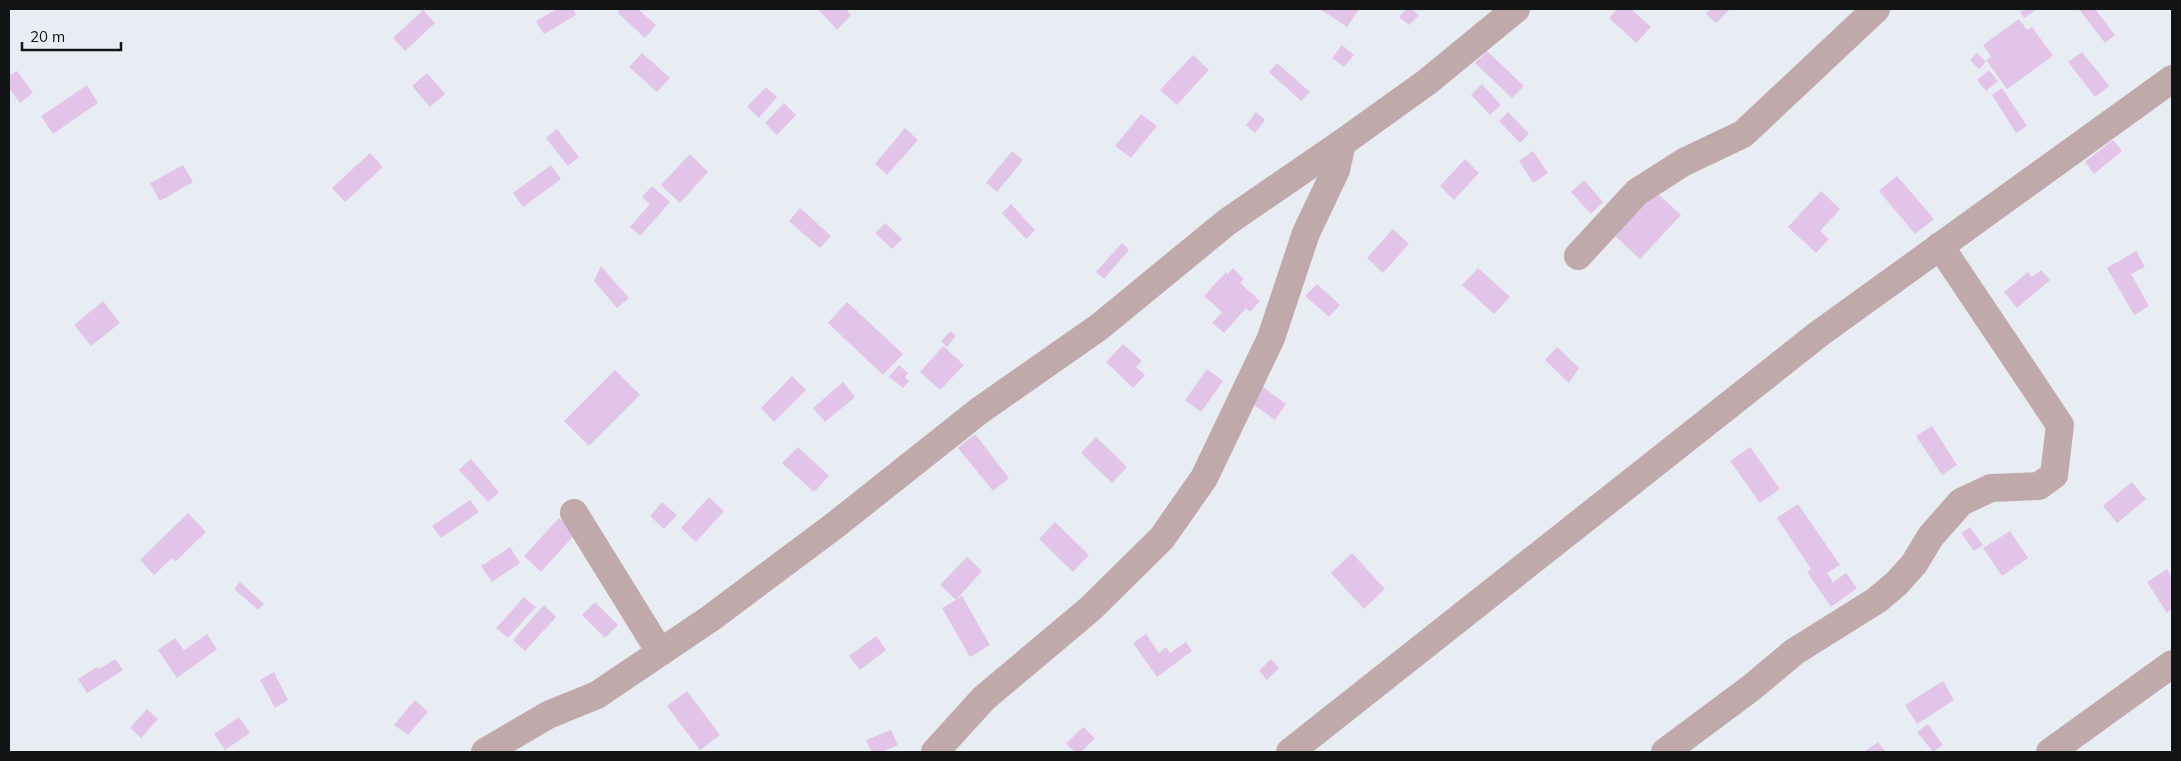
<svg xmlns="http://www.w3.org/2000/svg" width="2181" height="761" font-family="Mulish,sans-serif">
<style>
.building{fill:#e2c4e8}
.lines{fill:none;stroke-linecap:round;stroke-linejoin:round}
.minor{stroke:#c0a9ab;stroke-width:28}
</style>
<rect width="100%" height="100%" fill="#e8edf3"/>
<g class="building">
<path d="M557 9H573L576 15 544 34 536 21Z"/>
<path d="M621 9H638L656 25 645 38 617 12Z"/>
<path d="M818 9H846L851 15 837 30Z"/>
<path d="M1320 9H1359L1347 27Z"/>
<path d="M1406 9H1412L1419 15 1409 25 1399 17Z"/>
<path d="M1617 9H1631L1651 27 1636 43 1609 18Z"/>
<path d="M1711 9H1730L1716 23 1706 14Z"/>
<path d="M2025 9H2037L2024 18 2020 12Z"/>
<path d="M2079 9H2095L2115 35 2105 43Z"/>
<path d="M423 10 435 23 405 51 393 38Z"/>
<path d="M2019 19 2027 30 2032 27 2053 56 2007 89 1986 60 1991 57 1983 45Z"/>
<path d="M1342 45 1354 55 1344 67 1332 58Z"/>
<path d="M1487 51 1524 86 1512 98 1475 63Z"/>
<path d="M2082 52 2109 86 2095 97 2068 62Z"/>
<path d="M642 53 670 78 657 92 629 67Z"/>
<path d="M1977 53 1986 62 1979 69 1970 60Z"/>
<path d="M1193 55 1209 70 1177 105 1160 90Z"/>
<path d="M1277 63 1310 92 1301 101 1269 72Z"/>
<path d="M1989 70 1998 81 1986 91 1977 80Z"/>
<path d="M17 71 33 93 20 103 9 88V76Z"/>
<path d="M427 73 445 94 430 107 412 86Z"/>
<path d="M1482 84 1501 105 1490 115 1471 95Z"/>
<path d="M87 85 98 103 53 134 41 116Z"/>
<path d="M766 87 777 97 759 118 747 107Z"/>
<path d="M2002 88 2027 126 2016 133 1992 95Z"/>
<path d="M784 103 796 115 777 135 765 123Z"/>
<path d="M1256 112 1265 120 1255 133 1246 125Z"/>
<path d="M1508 112 1529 134 1520 143 1499 121Z"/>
<path d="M1141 114 1157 126 1131 158 1115 146Z"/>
<path d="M905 128 918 140 887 175 875 164Z"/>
<path d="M557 129 579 157 568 166 546 138Z"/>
<path d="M2113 140 2122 151 2094 174 2085 162Z"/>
<path d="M1012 151 1023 160 997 192 986 183Z"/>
<path d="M1533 151 1548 173 1533 183 1519 161Z"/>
<path d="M370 153 383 167 345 202 332 188Z"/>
<path d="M690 154 708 172 680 203 661 185Z"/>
<path d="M1465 159 1479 173 1454 200 1440 186Z"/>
<path d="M183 165 193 182 160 201 150 183Z"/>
<path d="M551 165 561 179 523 207 513 193Z"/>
<path d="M1897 176 1934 219 1915 234 1879 191Z"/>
<path d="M1584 180 1603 202 1591 214 1571 192Z"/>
<path d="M652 186 670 202 640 236 630 227 650 204 642 197Z"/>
<path d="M1654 190 1681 215 1640 259 1613 234Z"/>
<path d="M1821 191 1840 209 1820 231 1829 239 1816 253 1788 227Z"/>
<path d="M1011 204 1035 230 1026 239 1002 213Z"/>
<path d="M800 208 831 236 820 248 789 221Z"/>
<path d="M885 223 902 239 892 249 875 233Z"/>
<path d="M1393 229 1409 244 1383 273 1367 258Z"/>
<path d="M1122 243 1129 250 1104 279 1096 272Z"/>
<path d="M2136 251 2145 267 2131 274 2149 306 2134 315 2107 268Z"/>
<path d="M601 266 629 298 617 308 594 281Z"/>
<path d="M1233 268 1244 279 1240 283 1260 301 1250 312 1246 308 1224 333 1212 323 1222 312 1204 296 1226 272 1228 274Z"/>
<path d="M1478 268 1510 297 1494 314 1462 285Z"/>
<path d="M2041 270 2050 280 2017 308 2004 292 2028 272 2032 277Z"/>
<path d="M1317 284 1340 305 1329 317 1305 296Z"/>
<path d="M103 301 120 323 91 346 74 325Z"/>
<path d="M847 302 903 354 883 375 828 323Z"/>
<path d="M951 331 956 336 947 347 941 341Z"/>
<path d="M1123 344 1142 361 1136 367 1145 375 1133 388 1106 362Z"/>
<path d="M943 346 964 365 940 390 920 372Z"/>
<path d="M1557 347 1579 368 1569 383 1545 360Z"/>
<path d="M899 365 908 373 905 377 909 381 903 388 889 377Z"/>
<path d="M1207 369 1223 381 1201 412 1185 400Z"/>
<path d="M615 370 640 395 589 446 564 421Z"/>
<path d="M792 376 806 390 774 422 761 408Z"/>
<path d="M843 382 855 397 825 422 813 408Z"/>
<path d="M1259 384 1286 404 1275 420 1247 400Z"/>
<path d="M1932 426 1957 465 1942 475 1916 436Z"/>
<path d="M975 434 1009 478 993 491 958 448Z"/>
<path d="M1096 437 1127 467 1112 483 1081 453Z"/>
<path d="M798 447 829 476 814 492 782 463Z"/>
<path d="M1750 447 1780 489 1760 503 1730 461Z"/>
<path d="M471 459 499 492 488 502 459 470Z"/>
<path d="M2132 482 2146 499 2117 523 2103 506Z"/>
<path d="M709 497 724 511 696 542 681 528Z"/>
<path d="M470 500 479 512 441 538 432 526Z"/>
<path d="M662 502 677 515 664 529 650 516Z"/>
<path d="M1798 504 1840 565 1827 573 1833 582 1846 573 1857 588 1831 607 1807 572 1811 569 1777 518Z"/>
<path d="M188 513 206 532 176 561 172 558 154 575 140 560Z"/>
<path d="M559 518 576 533 541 572 524 556Z"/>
<path d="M1055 522 1089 555 1073 572 1039 539Z"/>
<path d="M1970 527 1983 545 1974 551 1961 533Z"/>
<path d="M2010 531 2028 558 2002 576 1983 548Z"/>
<path d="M510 547 520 563 492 582 481 566Z"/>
<path d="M1352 553 1385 589 1364 609 1331 573Z"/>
<path d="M967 557 982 571 956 600 962 596 990 645 970 657 942 608 956 600 940 585Z"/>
<path d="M2167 569 2172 578V609L2167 613 2147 582Z"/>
<path d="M240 582 264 604 258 610 234 589Z"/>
<path d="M524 597 536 607 508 638 496 628Z"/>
<path d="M595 602 618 625 605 638 582 615Z"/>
<path d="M544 605 556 617 525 651 513 640Z"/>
<path d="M207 634 217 649 177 678 158 650 175 638 184 650Z"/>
<path d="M1146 634 1159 653 1166 647 1170 653 1186 642 1192 651 1157 677 1133 643Z"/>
<path d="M876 636 886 650 860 670 849 656Z"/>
<path d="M115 659 123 670 87 693 78 679 97 667 99 669Z"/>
<path d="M1271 659 1279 668 1267 680 1259 671Z"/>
<path d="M274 672 288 700 275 708 260 680Z"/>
<path d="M1943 681 1954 700 1917 724 1905 705Z"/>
<path d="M687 691 720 735 700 750 667 706Z"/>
<path d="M415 700 428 712 408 735 394 725Z"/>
<path d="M147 709 158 719 141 738 130 728Z"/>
<path d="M239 717 250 733 225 750 214 734Z"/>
<path d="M1928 724 1943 745 1933 752 1917 732Z"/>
<path d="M1083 727 1095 738 1081 752H1075L1066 744Z"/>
<path d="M891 730 898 745 882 752H872L866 740Z"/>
<path d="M1878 742 1886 752H1864Z"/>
</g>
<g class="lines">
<g class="minor">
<path d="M1578 256 1637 192 1684 162 1743 134 1876 9"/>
<path d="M574 513 660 652"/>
<path d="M485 752 548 715 597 695 711 618 834 526 979 411 1099 327 1227 222 1342 143 1427 82 1516 9"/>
<path d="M935 752 984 698 1090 609 1162 538 1204 478 1271 338 1306 233 1336 170 1342 143"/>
<path d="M1290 752 1820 333 2172 79"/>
<path d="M1665 752 1751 688 1794 652 1877 600 1897 583 1914 564 1931 536 1961 502 1991 488 2039 486 2054 475 2060 425 1940 246"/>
<path d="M2050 752 2172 664"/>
</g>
</g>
<rect width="2181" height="761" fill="none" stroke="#111314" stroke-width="20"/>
<path d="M22 42v8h99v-8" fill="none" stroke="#111314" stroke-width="2.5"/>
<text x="30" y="42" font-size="15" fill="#111314" stroke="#e8edf3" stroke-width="4" paint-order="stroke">20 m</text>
</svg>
